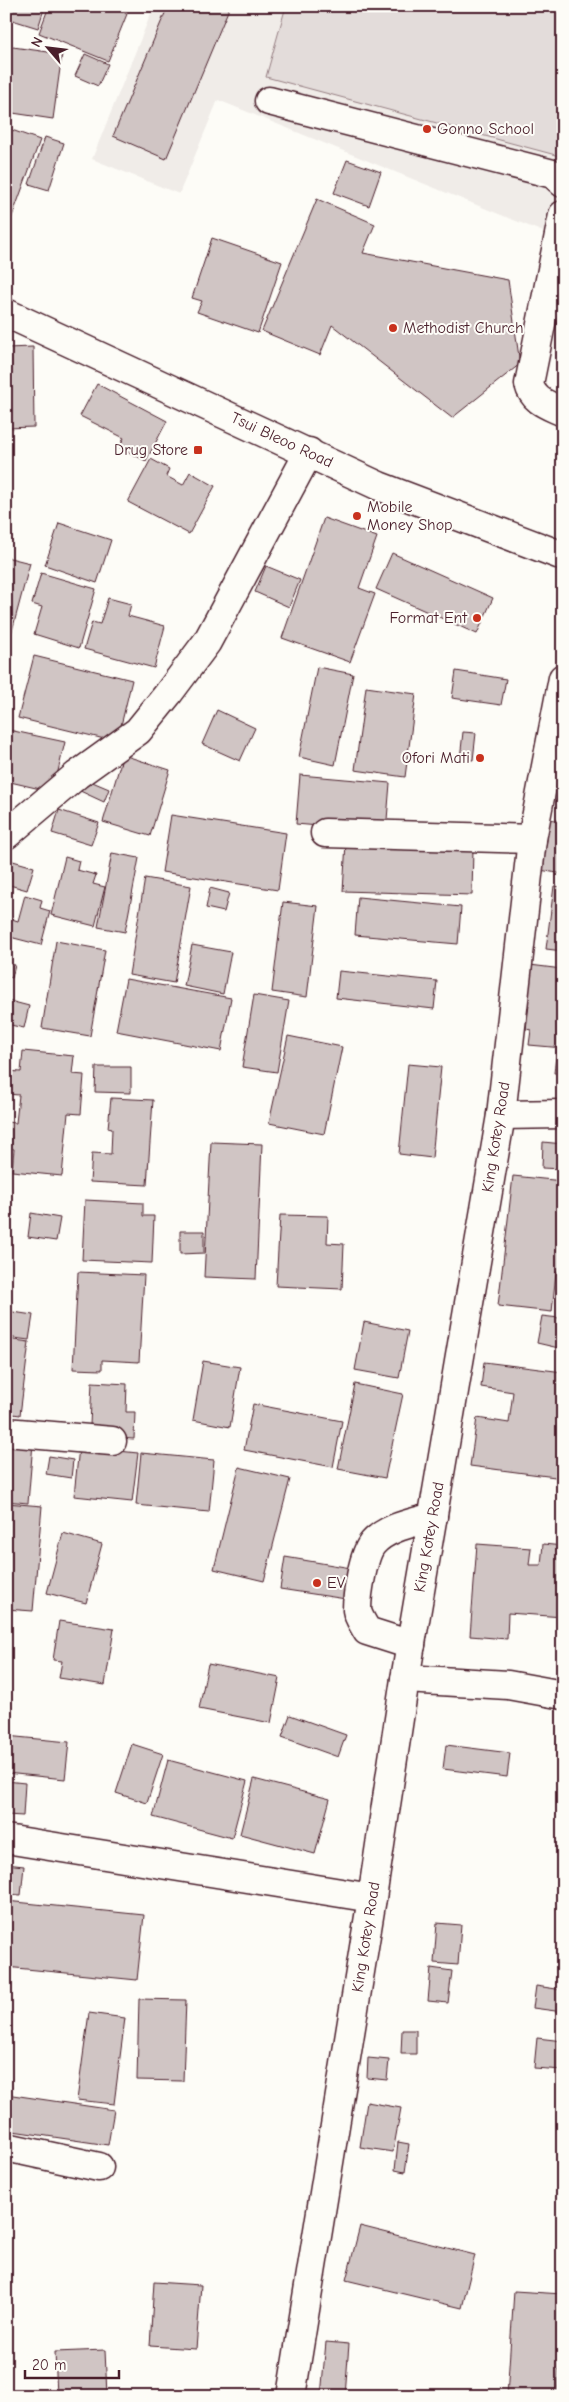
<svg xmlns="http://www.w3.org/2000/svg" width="569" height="2402" font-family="'Comic Neue',sans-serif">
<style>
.built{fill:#f0ece8}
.green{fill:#e3dcda;stroke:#967e82}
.building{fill:#d0c5c4;stroke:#4a1f2b}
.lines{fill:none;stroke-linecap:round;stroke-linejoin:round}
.minor-casing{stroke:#4a1f2b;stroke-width:31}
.minor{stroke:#fdfcf7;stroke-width:28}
.poi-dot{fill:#c8321e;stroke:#fdfcf7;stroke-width:2}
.labels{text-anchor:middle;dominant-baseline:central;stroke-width:4;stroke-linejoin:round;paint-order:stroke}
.poi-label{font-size:16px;fill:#4a1f2b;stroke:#fdfcf7;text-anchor:start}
.street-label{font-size:16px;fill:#4a1f2b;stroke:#fdfcf7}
</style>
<rect width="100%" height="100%" fill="#fdfcf7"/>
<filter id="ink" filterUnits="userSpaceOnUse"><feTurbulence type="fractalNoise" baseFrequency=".02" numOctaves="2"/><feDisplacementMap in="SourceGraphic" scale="10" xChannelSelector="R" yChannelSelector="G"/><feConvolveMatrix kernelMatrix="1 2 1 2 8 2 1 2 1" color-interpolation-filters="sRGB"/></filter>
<g filter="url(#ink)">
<path class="built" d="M154 6H563V240L218 100 179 194 92 159Z"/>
<path class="green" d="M286 6H563V157L266 77Z"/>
<g class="building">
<path d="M9 6H45L38 28 6 18Z"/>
<path d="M49 6 60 10 61 6H109L127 14 108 61 39 33Z"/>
<path d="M168 6H230L166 159 113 136Z"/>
<path d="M6 46 62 54 53 119 6 112Z"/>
<path d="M85 54 108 64 98 86 75 76Z"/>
<path d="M6 128 40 140 6 233Z"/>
<path d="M45 137 64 143 49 190 29 184Z"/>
<path d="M347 160 381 172 369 206 334 193Z"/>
<path d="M317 199 375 224 363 253 508 280 520 364 452 418 332 325 320 355 262 331Z"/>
<path d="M212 238 282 262 258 333 197 312 202 301 192 298Z"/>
<path d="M33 347 34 427 6 428V348Z"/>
<path d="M97 384 167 421 146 461 119 447 124 438 80 416Z"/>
<path d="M151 459 169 469 166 476 183 485 190 472 215 486 189 534 128 502Z"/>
<path d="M324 518 377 537 359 588 375 594 350 662 282 638Z"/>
<path d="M59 523 111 540 97 583 45 565Z"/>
<path d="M392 553 493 598 477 634 376 589Z"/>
<path d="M6 557 30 563 8 646H6Z"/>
<path d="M266 566 300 580 289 607 255 592Z"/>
<path d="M41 573 96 589 79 648 34 634 42 607 32 604Z"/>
<path d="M108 598 131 604 128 616 165 626 154 668 84 649 92 622 100 624Z"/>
<path d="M34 656 132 680 117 742 18 718Z"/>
<path d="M317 667 353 674 335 765 299 757Z"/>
<path d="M456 671 506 679 501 705 452 698Z"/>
<path d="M366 687 416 694 405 777 355 770Z"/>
<path d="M217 710 255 728 240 761 202 744Z"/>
<path d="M9 730 65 742 53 792 6 781V743Z"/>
<path d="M463 732 476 733 473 760 460 759Z"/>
<path d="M123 755 170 770 150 836 103 822Z"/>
<path d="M560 758H563V793L555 792Z"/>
<path d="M300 775 390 783 386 832 296 824Z"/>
<path d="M83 778 109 789 104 802 78 790Z"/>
<path d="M59 810 99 823 91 845 52 833Z"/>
<path d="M171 815 286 833 278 890 162 872Z"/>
<path d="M548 819 563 821V874L540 870Z"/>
<path d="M346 843 473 848 472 895 343 891Z"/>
<path d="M112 853 139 858 125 932 98 927Z"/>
<path d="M65 857 79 861 77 870 96 875 93 884 105 887 95 926 51 915Z"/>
<path d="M6 859 34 867 27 890 6 884Z"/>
<path d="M145 878 191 886 174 983 129 975Z"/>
<path d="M554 886 563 887V951L546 949Z"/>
<path d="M210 888 229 893 224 912 206 908Z"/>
<path d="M25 895 42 900 40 908 50 911 41 945 6 936 9 918 18 921Z"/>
<path d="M358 897 461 907 458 944 355 935Z"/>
<path d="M283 902 318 906 307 997 272 992Z"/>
<path d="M56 941 105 950 90 1036 42 1028Z"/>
<path d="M192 945 231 952 223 994 184 986Z"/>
<path d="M6 963 15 965 12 978 6 976Z"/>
<path d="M530 965 562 969 563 1048 529 1045 531 1030 526 1029 529 1005H525Z"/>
<path d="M339 971 437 981 434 1009 336 998Z"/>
<path d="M126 979 231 998 221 1051 116 1031Z"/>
<path d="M254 995 289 1001 277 1072 242 1067Z"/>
<path d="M6 1000 29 1006 24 1028 6 1024Z"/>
<path d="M288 1036 342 1047 324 1134 269 1123Z"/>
<path d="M557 1048 563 1049V1073H554Z"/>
<path d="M23 1051 74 1056 72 1074 84 1075 81 1114 68 1113 62 1176 12 1171 14 1149 6 1148V1122L16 1123 19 1095 7 1094 6 1071 21 1072Z"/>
<path d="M408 1064 441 1067 432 1158 399 1154Z"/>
<path d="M96 1067H131V1093L95 1092Z"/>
<path d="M111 1098 153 1100 147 1185 90 1182 92 1153 111 1154 112 1129 108 1128Z"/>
<path d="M211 1142 262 1144 256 1279 204 1277Z"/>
<path d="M543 1142 563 1144V1169L542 1168Z"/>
<path d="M513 1176 563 1181 561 1234H563V1273L556 1272 552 1312 498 1306Z"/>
<path d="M85 1200 143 1203V1216H154L152 1263 82 1260Z"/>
<path d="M31 1213 60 1218 56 1241 28 1237Z"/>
<path d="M280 1215 328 1216 327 1243 344 1244 342 1289 276 1286Z"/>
<path d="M180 1231H204V1253L180 1254Z"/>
<path d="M78 1272 144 1275 139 1362 102 1360V1370L73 1369Z"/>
<path d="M563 1301V1349L537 1343 542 1316 559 1318Z"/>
<path d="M6 1311 33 1315 29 1340 6 1337Z"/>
<path d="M364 1322 408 1331 399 1378 355 1370Z"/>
<path d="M7 1339 29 1342 20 1415 6 1413Z"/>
<path d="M203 1361 240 1367 230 1427 193 1420Z"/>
<path d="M484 1362 563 1372V1478L470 1466 477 1418 509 1423 513 1392 481 1387Z"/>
<path d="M92 1382 127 1384 126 1412H135L134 1439 117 1438 118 1427 90 1425Z"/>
<path d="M355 1384 403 1394 385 1478 338 1469Z"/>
<path d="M253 1404 342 1421 333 1467 244 1450Z"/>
<path d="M9 1441 33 1443 28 1503 6 1501Z"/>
<path d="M79 1447 138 1453 132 1502 74 1496Z"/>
<path d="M141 1453 214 1460 209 1512 136 1505Z"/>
<path d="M49 1456 73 1460 71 1478 46 1474Z"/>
<path d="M239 1467 290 1479 264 1581 214 1569Z"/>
<path d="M6 1503 42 1506 33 1611 6 1609Z"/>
<path d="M63 1533 102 1544 86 1603 47 1593Z"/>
<path d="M477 1544 531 1548 529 1565H541L543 1544 563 1546V1617L508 1613 507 1639 470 1636Z"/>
<path d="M285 1557 351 1568 346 1599 280 1589Z"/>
<path d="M59 1621 114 1629 105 1685 59 1678 62 1661 53 1660Z"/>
<path d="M208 1664 280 1678 271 1723 199 1709Z"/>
<path d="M290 1715 346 1735 338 1757 282 1737Z"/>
<path d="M6 1736 69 1742 65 1779 6 1773Z"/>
<path d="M132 1744 163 1754 147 1803 116 1793Z"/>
<path d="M446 1745 510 1753 507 1777 443 1769Z"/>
<path d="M168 1760 247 1781 232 1838 153 1817Z"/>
<path d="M254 1779 330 1799 315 1854 240 1834Z"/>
<path d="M6 1781 25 1783 23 1816 6 1815Z"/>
<path d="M6 1864 24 1866 21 1895 6 1894Z"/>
<path d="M6 1901 144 1915 137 1980 6 1967Z"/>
<path d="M437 1923 461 1925 458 1965 434 1963Z"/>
<path d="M431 1968 452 1971 448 2003 428 2001Z"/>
<path d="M536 1986 563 1990V2012L533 2008Z"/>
<path d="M139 1999 186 2000 183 2081 137 2080Z"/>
<path d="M89 2013 125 2018 114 2104 77 2100Z"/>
<path d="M402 2030H416V2054H401Z"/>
<path d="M537 2038 563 2041V2070L534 2068Z"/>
<path d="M368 2058 389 2060 387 2080 367 2078Z"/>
<path d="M6 2094 114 2110 108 2145 6 2130Z"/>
<path d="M367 2102 401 2108 393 2152 360 2147Z"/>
<path d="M398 2142 409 2144 405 2172 395 2170Z"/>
<path d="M360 2226 475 2255 462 2308 346 2280Z"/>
<path d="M154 2282 201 2285 196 2349 150 2346Z"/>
<path d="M514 2291 563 2294 557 2396H507Z"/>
<path d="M326 2342 349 2344 345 2396H321Z"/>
<path d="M105 2350 107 2396H57L55 2352Z"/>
</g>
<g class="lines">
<defs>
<g id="minor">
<path d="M269 101 553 174 563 183"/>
<path d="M563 215 529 384C533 401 548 405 563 412"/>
<path d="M6 313 379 486 563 556"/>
<path d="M325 833 532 839"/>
<path d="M6 835 77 775 138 731 168 694 207 642 309 452"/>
<path d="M501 1115 563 1114"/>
<path d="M6 1432 112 1441"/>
<path d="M411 1645 367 1631C364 1625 358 1617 357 1610 357 1595 363 1554 373 1543 387 1527 413 1523 433 1517"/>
<path d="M405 1679 508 1685 563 1695"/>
<path d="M6 1839 372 1898"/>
<path d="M6 2147 99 2167"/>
<path d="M291 2396 372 1898 405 1679 501 1115 532 839 563 678"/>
</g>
</defs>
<use href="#minor" class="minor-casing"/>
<use href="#minor" class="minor"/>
</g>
</g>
<g class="poi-dot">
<circle cx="427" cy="129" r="5"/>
<circle cx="393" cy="328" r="5"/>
<rect x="193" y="445" width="10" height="10" rx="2.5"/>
<circle cx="357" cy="516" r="5"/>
<circle cx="477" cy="618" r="5"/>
<circle cx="480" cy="758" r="5"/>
<circle cx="317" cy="1583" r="5"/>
</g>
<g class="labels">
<g class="poi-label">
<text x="437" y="129">Gonno School</text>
<text x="403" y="328">Methodist Church</text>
<text x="188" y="450" text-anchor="end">Drug Store</text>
<text x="367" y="507">Mobile<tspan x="367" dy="18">Money Shop</tspan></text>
<text x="467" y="618" text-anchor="end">Format Ent</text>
<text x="470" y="758" text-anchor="end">Ofori Mati</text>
<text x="327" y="1583">EV</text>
</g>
<g class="street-label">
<text transform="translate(282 440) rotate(25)">Tsui Bleoo Road</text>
<text transform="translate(496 1137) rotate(-81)">King Kotey Road</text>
<text transform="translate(429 1537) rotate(-80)">King Kotey Road</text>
<text transform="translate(366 1937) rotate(-81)">King Kotey Road</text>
</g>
</g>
<rect width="569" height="2402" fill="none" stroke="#fdfcf7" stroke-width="25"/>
<rect x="12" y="12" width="544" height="2377" fill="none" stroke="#4a1f2b" stroke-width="2" filter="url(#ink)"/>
<g transform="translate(48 48) rotate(298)" stroke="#fdfcf7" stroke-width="4" paint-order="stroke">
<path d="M0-4L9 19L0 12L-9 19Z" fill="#4a1f2b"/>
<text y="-8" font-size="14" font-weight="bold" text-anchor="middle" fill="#4a1f2b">N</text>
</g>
<path d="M25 2370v8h94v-8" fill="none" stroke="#4a1f2b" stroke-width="2.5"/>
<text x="32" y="2370" font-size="15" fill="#4a1f2b" stroke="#fdfcf7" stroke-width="4" paint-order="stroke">20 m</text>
</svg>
